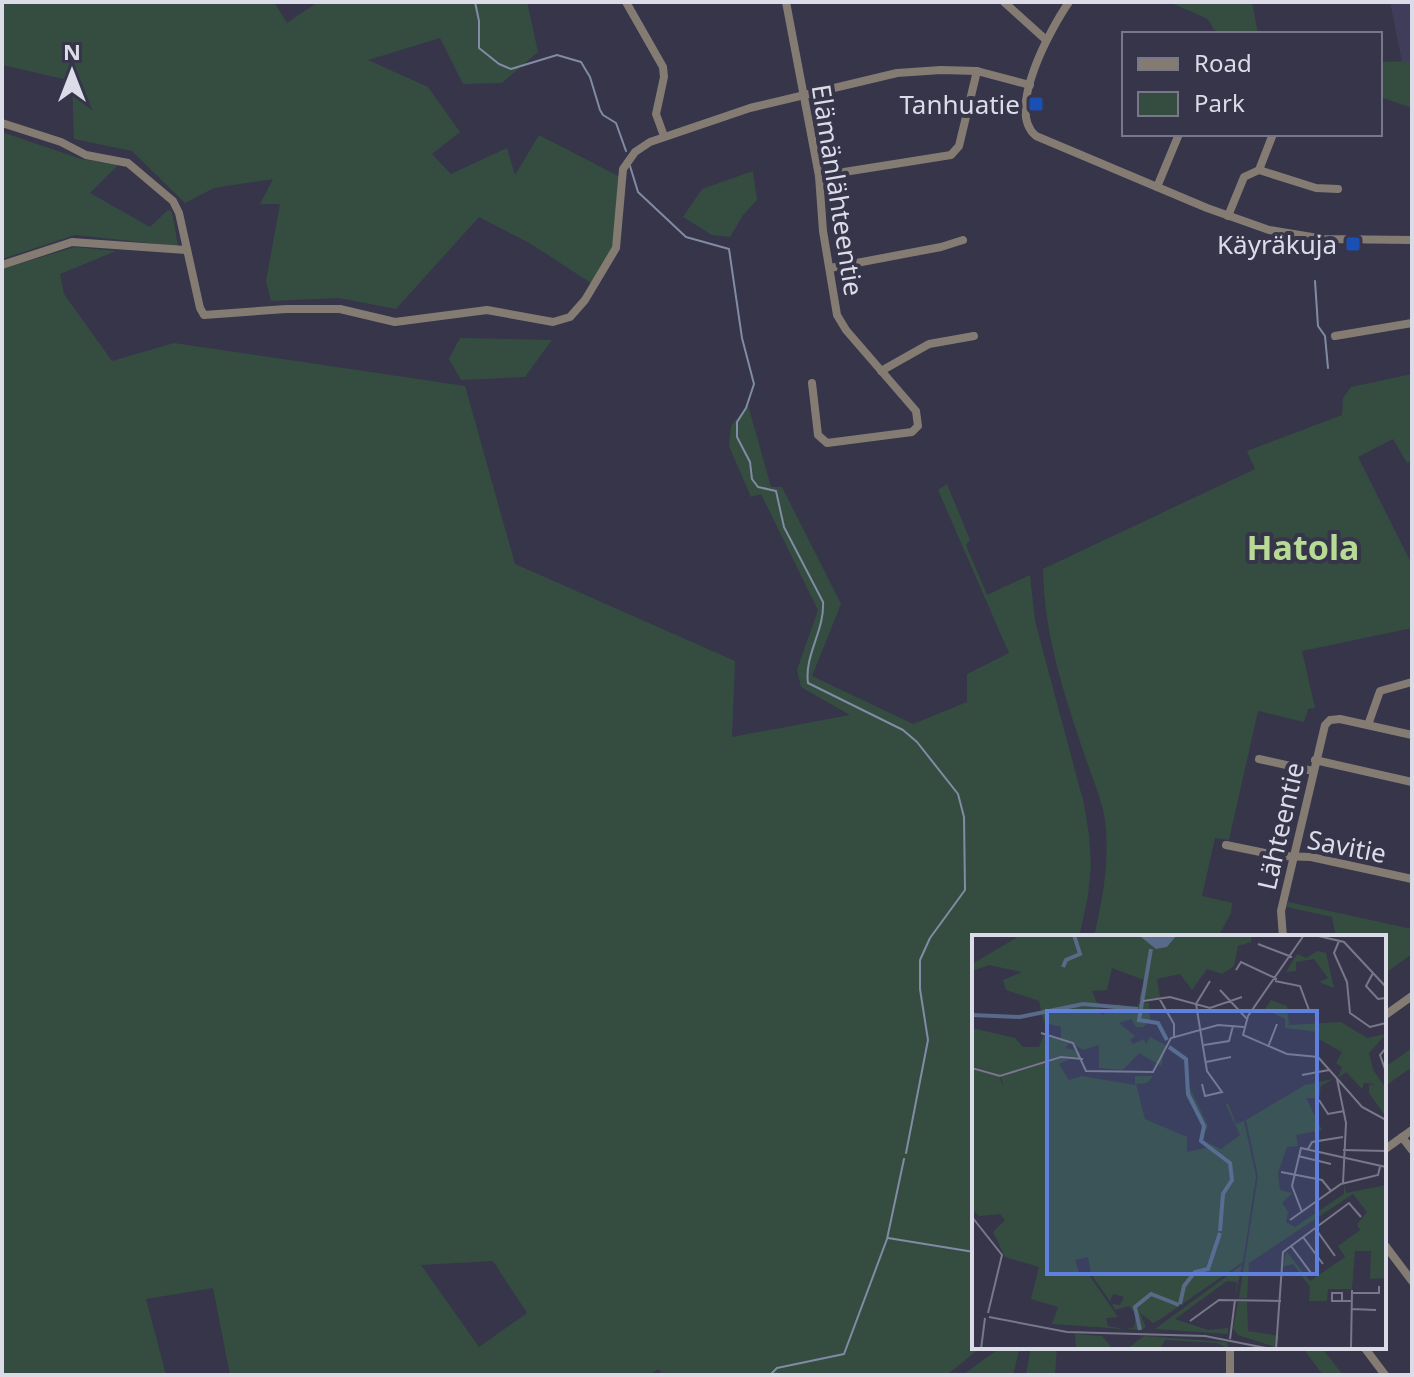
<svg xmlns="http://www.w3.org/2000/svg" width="1414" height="1377" font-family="'Noto Sans',sans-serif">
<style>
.built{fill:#3f3d59}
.green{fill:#354d40;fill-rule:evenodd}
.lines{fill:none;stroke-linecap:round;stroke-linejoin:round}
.stream{stroke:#808ca4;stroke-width:2}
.minor{stroke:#847c73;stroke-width:8}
.transit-dot{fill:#1a4fb4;stroke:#36354a;stroke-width:3}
.labels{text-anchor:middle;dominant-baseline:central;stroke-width:8;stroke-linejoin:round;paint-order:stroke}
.poi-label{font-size:26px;fill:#dcdce9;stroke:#36354a;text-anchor:end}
.street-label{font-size:26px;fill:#dcdce9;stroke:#36354a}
.district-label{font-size:34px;font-weight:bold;fill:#b7db95;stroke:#36354a}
.inset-river{fill:none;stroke:#586a87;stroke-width:4}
.inset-road{fill:none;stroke:#78788a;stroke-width:2}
.view{fill:#6080de;fill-opacity:0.15;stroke:#6080de;stroke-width:4}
.inset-edge{fill:none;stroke:#dcdce9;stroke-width:4}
</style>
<rect width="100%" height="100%" fill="#36354a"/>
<path class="built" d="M1390 2H1412V61L1402 62Z"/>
<g class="green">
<path d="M2 2H274L287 23 318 2H527L538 52 502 83 463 84 440 38 368 60 428 87 460 132 432 154 451 174 507 148 515 175 539 135 622 178 616 248 594 285 531 244 479 217 396 309 339 298 271 301 266 281 280 204H260L273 179 214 188 185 203 132 151 74 139 72 81 2 65Z"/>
<path d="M1169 2H1252L1258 34H1226L1214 30 1208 19Z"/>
<path d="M1412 61V108L1380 97V62Z"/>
<path d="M2 132 81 159 118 165 90 193 150 227 168 210 172 212 178 246 75 235 2 259Z"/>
<path d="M753 171 757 200 743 215 730 237 712 235 683 217 702 189Z"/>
<path d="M75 247 116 251 60 274 64 294 112 361 174 343 465 386 515 564 735 661 732 737 850 715 801 687 797 670 818 610 761 494 751 497 729 446 731 426 748 405 771 487H782L841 604 812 676 913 724 967 702V674L1009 653 938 490 947 484 970 540 966 545 987 595 1030 575 1035 621 1084 804 1089 835 1091 865 1088 896 1079 937H974V1347H981L947 1375H663L658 1369 649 1375H230L213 1288 146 1299 166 1375H2V269ZM493 1261 527 1313 479 1347 421 1265Z"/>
<path d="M460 338 552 340 525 377 461 380 449 359Z"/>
<path d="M1412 374V428L1410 430 1412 460 1407 463 1393 439 1358 457 1412 565V628L1302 651 1315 708 1308 709 1304 722 1258 711 1229 840 1215 838 1202 896 1232 903 1231 913 1218 937H1094C1103 897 1111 856 1104 814 1100 795 1091 775 1085 756 1064 694 1044 635 1043 569L1255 469 1247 451 1342 415 1343 398 1351 387Z"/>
<path d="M1288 902 1412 929V954L1384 974V937H1336L1332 917 1287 907Z"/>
<path d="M1412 1048V1067L1384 1087V1068Z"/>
<path d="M1001 1347H1020L1013 1375H963Z"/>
<path d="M1031 1347H1057L1055 1375H1026Z"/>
<path d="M1302 1347H1321L1343 1375H1323Z"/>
</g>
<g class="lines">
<g class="stream">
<path d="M475 2 479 21V48L499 64 511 69 557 55 581 62 590 77 600 110 603 115 616 123 626 151"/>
<path d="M630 166 638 192 686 237 729 249 742 338 754 384 746 408 737 422V437L750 462 752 479 758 487 776 491 784 527 823 602C825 629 804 656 808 683L903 730 917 742 958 794 964 817 965 890 930 938 920 960V989L928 1040 906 1153"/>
<path d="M1315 281 1318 326 1325 336 1328 368"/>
<path d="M888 1238 974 1252"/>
<path d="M770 1375 777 1368 844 1354 887 1239 904 1159"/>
</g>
<g class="minor">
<path d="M626 2 663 67 664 77 656 114 664 136"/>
<path d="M786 2 819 176 823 231 837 315 846 330 916 411 918 426 912 432 827 443 818 435 812 383"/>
<path d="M1004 2 1045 39"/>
<path d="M1069 2C1051 28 1005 111 1036 136L1207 208 1269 230 1324 239 1412 240"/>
<path d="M2 123 61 142 86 155 128 163 173 201 179 213 200 308 204 315 286 309H340L395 322 487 310 553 322 570 317 585 300 616 248 623 169 635 152 650 142 750 108 897 73 941 70 977 71 1030 85"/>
<path d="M1259 170 1316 188 1338 189"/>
<path d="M819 176 951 155 959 146 977 71"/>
<path d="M1157 187 1179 134"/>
<path d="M1228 216 1244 177 1259 170 1273 134"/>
<path d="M2 265 72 242 186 250"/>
<path d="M830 268 941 247 963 240"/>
<path d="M1335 336 1412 323"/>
<path d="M881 371 929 344 974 336"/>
<path d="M1368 725 1380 691 1412 682"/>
<path d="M1259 759 1313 771"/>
<path d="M1315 760 1412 782"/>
<path d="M1226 845 1280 856 1311 857 1412 879"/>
<path d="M1283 937 1281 911 1325 725 1330 720 1340 719 1412 735"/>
<path d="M1384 1016 1412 996"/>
<path d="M1402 1137 1412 1150"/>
<path d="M1384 1150 1412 1130"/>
<path d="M1384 1244 1412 1281"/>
<path d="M1364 1347 1385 1375"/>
<path d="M1230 1375V1347"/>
</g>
</g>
<g class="transit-dot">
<rect x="1028" y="96" width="16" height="16" rx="4"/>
<rect x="1345" y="236" width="16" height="16" rx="4"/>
</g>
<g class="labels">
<g class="poi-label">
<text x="1020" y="104">Tanhuatie</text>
<text x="1337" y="244">Käyräkuja</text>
</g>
<g class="street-label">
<text transform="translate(838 190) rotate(81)">Elämänlähteentie</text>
<text transform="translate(1280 826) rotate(-77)">Lähteentie</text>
<text transform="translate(1347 846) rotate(11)">Savitie</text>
</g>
<g class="district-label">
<text x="1303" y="547">Hatola</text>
</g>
</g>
<g transform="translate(972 935)">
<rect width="414" height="414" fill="#36354a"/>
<path d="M49 0H171L185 14 195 12 204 0H280L279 7 266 11 262 31 250 39 235 34 220 55 208 39 185 44 188 63 167 65 172 45 140 33 135 55 120 56 130 80 146 69 164 75 167 67 177 68 178 86 171 92H164L159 84 147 88 163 101 158 105 161 109 172 104 174 109 178 102 194 110 189 131 167 118 151 135 127 133V110L111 115 89 103V92L72 88 67 66 34 55 31 45 50 37 17 30 0 36V29ZM345 16 354 18 362 53 347 47 356 43 342 24 324 27V36L314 37 325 19 334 23ZM299 65 315 71 317 90 369 87 395 103 414 99 397 118 401 135 414 153V182L397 158V150L404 149 392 148 390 154 374 137 366 143 370 132 364 128 370 117 345 103 346 97 313 93V84L293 74ZM0 93 43 103 51 112H67L72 100 98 108 93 113 107 116 109 123 90 121 28 140 0 131ZM90 123 98 124 87 129 97 145 109 141 163 150V141H181L175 148 164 149 173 184 215 202V217L237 212 228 207 231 192 214 161 218 153 236 191 230 205 249 214 268 200 254 170 256 168 264 189 272 186 284 241 271 327 190 383 181 388 168 378 174 392 169 395 155 394 162 392 164 379 157 371 143 375 140 369 148 370 152 362 141 359 138 366 119 339 116 322 103 325 108 340H117L146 382 134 383 136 391 152 394 80 389 86 372 59 364 67 332 33 322 21 297 33 285 28 279 7 281 0 274V133L27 141 32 153 29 142ZM361 144 349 151 347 163H334L350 195 324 200 326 211 315 212 306 238 308 255 320 258 310 268 316 277 314 287 323 292 372 259V249L374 258 414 250V343L398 344 399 316H383L380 354H356L355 366H337L338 352 321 329 311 332 314 316 338 346 373 322 366 311 388 295 385 289 395 277 381 259 277 328 275 363H267L286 241 274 185 333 150ZM270 330 263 363 265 347 255 346 203 384 236 395 256 393V399L183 394ZM266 367H275L276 396 307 401 303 412 266 400 261 394ZM103 399 130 401 141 414H104ZM172 401 255 407 257 414 245 408 193 405 188 414H155Z" fill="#354d40"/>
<path d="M204 1 195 12 184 14 169 2Z" fill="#586a87"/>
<path class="inset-river" d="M179 14 167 85 186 88 195 105M91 32 94 25 108 19 102 0M0 80 48 82 111 69 166 74M197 112 214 124 216 159 232 191 229 206 258 228 260 245 251 259 248 296M208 369 212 351 223 337 236 334 248 298M168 395 163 372 179 359 207 370"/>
<path class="inset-road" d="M332 0 276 81 271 100 315 119 346 122 390 172 414 185M342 0 372 7 414 52M367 6 362 18 375 47 378 78 398 92 414 88M286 9 320 22M264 35 269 27 305 44M401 38 394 51 406 64 414 63M303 46 328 51 337 75M248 55 275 84M187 63 202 89V102M171 66 198 62 238 73 270 62M69 98 101 108 114 136 181 137 199 103 246 90 272 92M232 110 257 106 261 91M296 112 305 89M414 113 408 120 414 137M234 127 259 122M0 133 28 141 89 122 111 124M330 140 357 135M365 144 374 188 371 248M230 149 233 161 250 157 235 136 224 69 238 46M347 165 356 179 372 176M336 214 340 207 371 202M371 215 414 216M326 221 359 229M309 237 350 245 359 256M330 277 320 251 329 213 414 232M0 282 30 320 16 378M318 285 369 249 406 240 408 232M343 293 363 321M331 302 351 329M319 311 339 338M381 358H407V351M370 366V358H360V366H380M380 374 404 375M17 382 95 397 233 401 299 414M218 386 247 365 309 366M258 404 263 365M9 414 13 383M304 414 311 317 377 268 389 282M379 414 380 355"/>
<path class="view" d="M75 76H345V339H75Z"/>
<rect width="414" height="414" class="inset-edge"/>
</g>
<rect width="1414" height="1377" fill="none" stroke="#dcdce9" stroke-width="8"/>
<rect x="1122" y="32" width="260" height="104" fill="#36354a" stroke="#78788a" stroke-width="2"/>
<rect x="1138" y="58" width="40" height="12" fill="#847c73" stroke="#78788a" stroke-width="2"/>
<text x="1194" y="72" font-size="24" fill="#dcdce9">Road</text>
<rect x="1138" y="92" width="40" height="24" fill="#354d40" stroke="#78788a" stroke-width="2"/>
<text x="1194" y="112" font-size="24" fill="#dcdce9">Park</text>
<g transform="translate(72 72)" stroke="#36354a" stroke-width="6" paint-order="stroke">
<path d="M0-6L14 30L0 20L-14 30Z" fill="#dcdce9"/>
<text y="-12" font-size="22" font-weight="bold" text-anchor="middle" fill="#dcdce9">N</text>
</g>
</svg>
